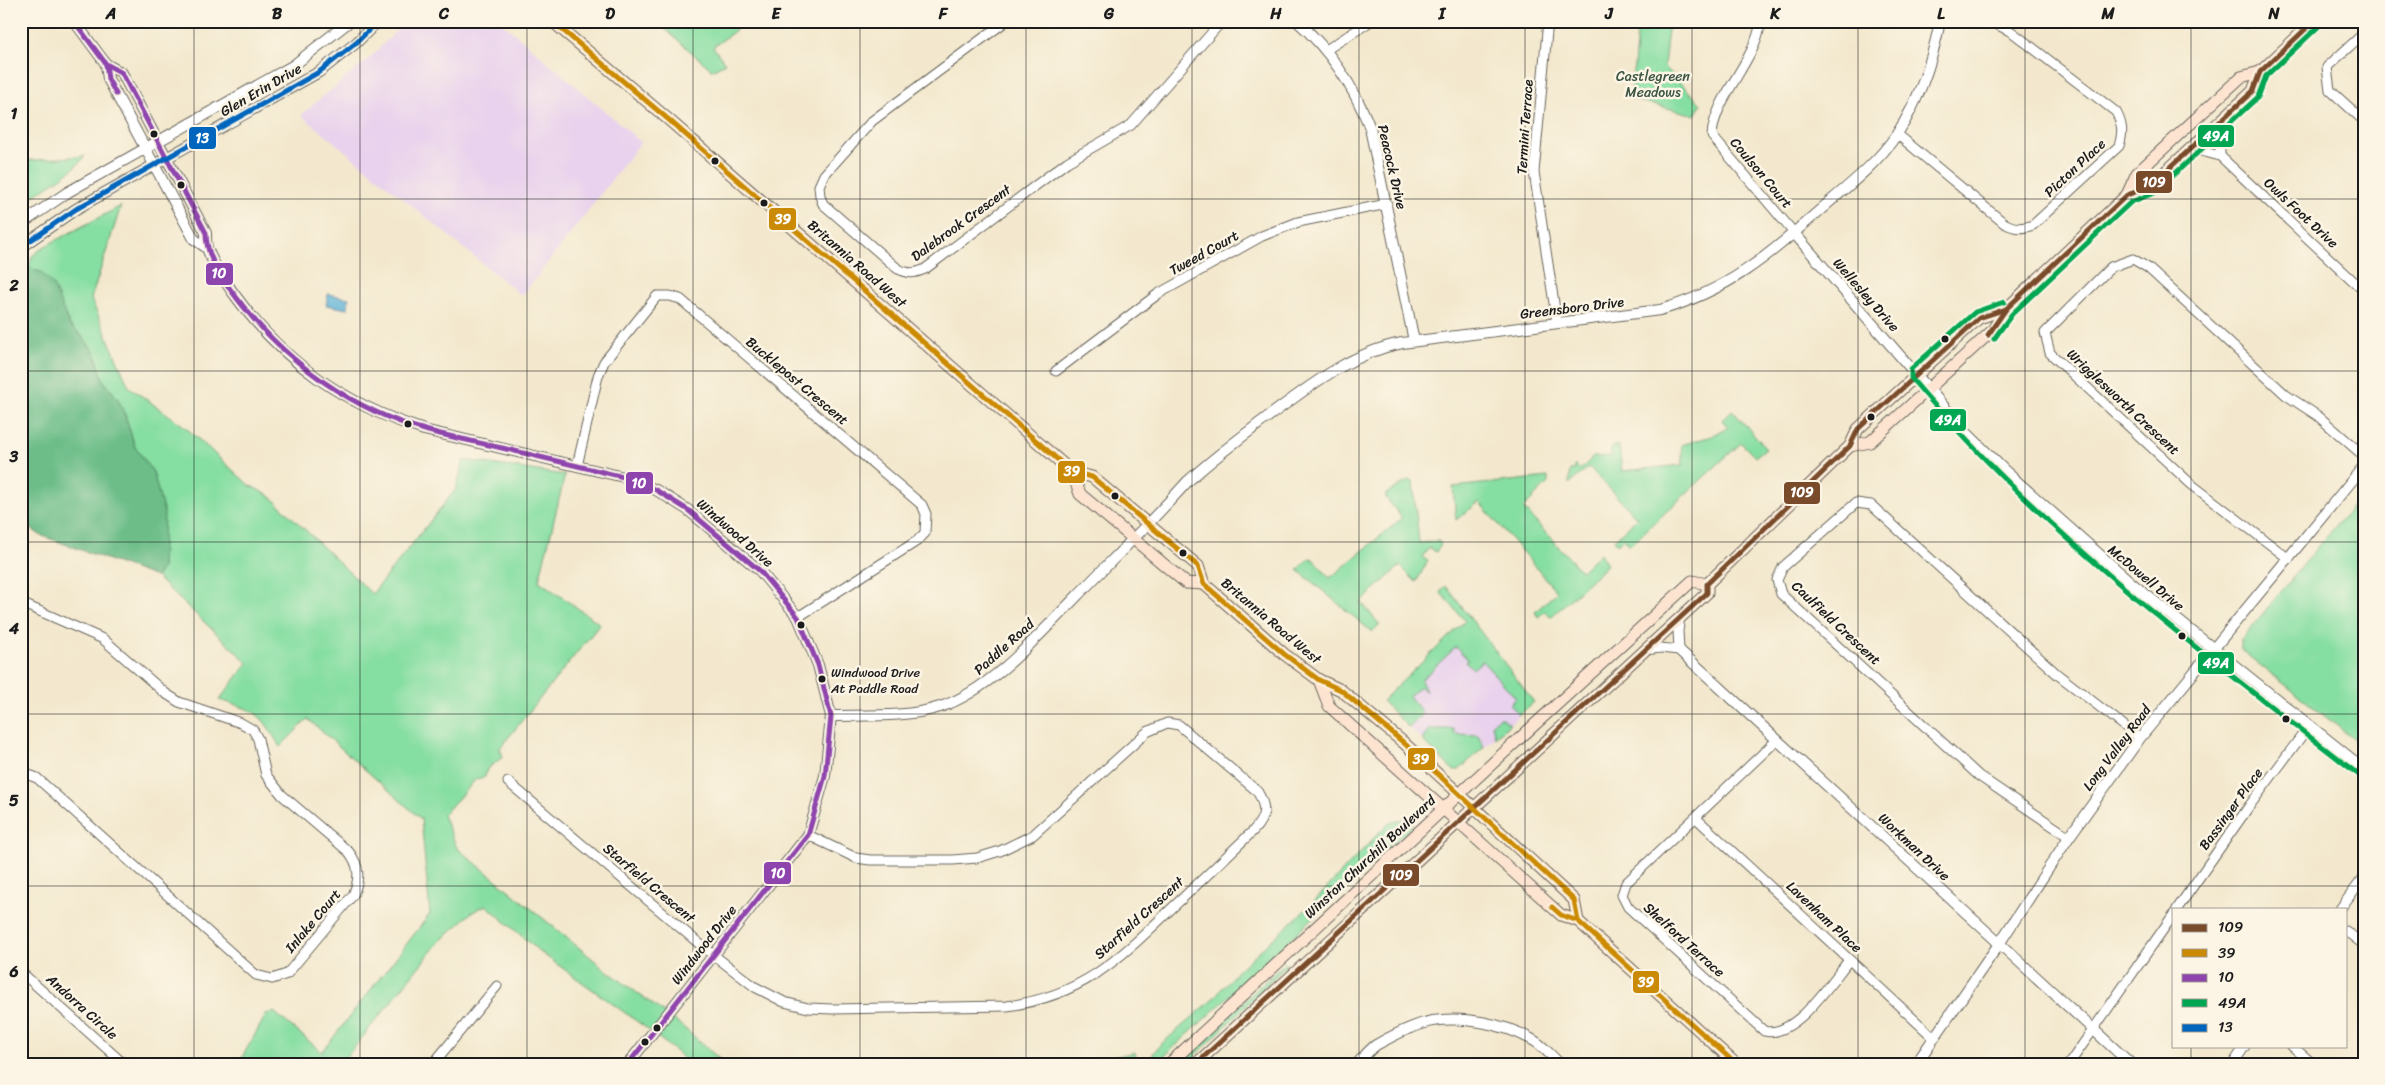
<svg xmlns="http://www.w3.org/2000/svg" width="2385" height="1085" font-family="Sriracha,sans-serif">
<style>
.built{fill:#e9d2ed}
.green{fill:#85dea2;stroke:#507d5f}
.forest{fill:#6cbd88;stroke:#446c52}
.water{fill:#5ab1d7;stroke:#3b667a}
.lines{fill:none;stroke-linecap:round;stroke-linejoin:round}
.minor-casing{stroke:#67635a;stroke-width:11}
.tertiary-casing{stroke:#67635a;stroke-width:12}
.secondary-casing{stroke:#67635a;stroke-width:13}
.minor{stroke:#fff;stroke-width:9}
.tertiary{stroke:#fff;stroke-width:10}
.secondary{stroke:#fde4d1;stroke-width:11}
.bus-1-casing{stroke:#fcf5e5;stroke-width:9}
.bus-2-casing{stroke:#fcf5e5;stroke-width:9}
.bus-3-casing{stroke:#fcf5e5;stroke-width:9}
.bus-4-casing{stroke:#fcf5e5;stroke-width:9}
.bus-5-casing{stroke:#fcf5e5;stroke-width:9}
.bus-1{stroke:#7a4b2a;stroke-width:5}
.bus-2{stroke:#cb8a06;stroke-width:5}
.bus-3{stroke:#8e44ad;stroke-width:5}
.bus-4{stroke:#00a651;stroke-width:5}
.bus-5{stroke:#0065bd;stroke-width:5}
.grid{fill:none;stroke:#1c1c1c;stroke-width:1;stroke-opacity:0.55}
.bus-dot{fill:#1c1c1c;stroke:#fcf5e5;stroke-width:2}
.labels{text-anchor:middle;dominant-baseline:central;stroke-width:5;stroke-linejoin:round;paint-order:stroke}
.bus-label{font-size:13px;fill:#1c1c1c;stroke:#fcf5e5;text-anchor:start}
.park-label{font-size:14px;fill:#3c5644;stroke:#fcf5e5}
.street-label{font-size:14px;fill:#1c1c1c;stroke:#fcf5e5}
.line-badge{stroke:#fcf5e5;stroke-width:2}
.badge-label{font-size:14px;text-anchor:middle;font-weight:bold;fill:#fff}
.neatline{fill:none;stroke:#1c1c1c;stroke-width:2}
.grid-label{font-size:16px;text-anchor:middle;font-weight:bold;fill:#1c1c1c}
</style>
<rect width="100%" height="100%" fill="#fcf5e5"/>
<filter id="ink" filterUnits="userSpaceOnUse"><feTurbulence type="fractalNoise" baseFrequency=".02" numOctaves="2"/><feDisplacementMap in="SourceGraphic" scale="10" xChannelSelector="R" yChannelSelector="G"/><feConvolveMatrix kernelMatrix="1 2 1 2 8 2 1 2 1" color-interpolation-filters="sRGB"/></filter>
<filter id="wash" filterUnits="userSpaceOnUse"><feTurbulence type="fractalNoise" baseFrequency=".0096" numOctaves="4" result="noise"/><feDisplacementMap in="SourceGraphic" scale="20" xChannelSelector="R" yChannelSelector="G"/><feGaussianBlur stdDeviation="1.12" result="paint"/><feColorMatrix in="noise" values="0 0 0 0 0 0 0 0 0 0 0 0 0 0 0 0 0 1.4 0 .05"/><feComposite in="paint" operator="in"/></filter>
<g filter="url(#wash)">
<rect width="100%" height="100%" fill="#f3e8cd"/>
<g class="built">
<path d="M406 21H500L641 142 522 296 301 115 372 56Z"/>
<path d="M1466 621 1534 702 1459 770 1454 771 1382 701Z"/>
</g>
<g class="green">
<path d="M680 21 685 28 694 21H748L713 47 725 63 712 70 657 22Z"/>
<path d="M1638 21H1669L1664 66 1701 104 1695 115 1631 99Z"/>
<path d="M85 156C69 177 41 188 21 206V161Z"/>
<path d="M121 206 91 299 129 387 184 426 249 485 270 496 372 594 456 489 464 460 565 475 539 581 600 624 500 748 503 757 487 769 485 777 476 779 443 815 457 848 605 969 683 1027 725 1064H691L649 1030 540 952 486 905 471 913 438 943 341 1064H240L241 1059 266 1015 274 1012 322 1052 430 914 421 819 308 719 280 747C260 712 258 711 219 700L248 663 156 577 162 568 153 472 135 447 125 415 118 399 103 380 95 353 81 335 70 326 61 307 29 267 32 256 45 246Z"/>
<path d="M1732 410 1766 448 1755 457 1741 443 1630 545 1624 538 1617 544 1614 540 1637 518 1589 467 1569 484 1570 470H1575V465L1580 470 1593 457 1611 456V449L1613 446H1619L1622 471 1683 465 1681 445 1712 436 1728 427 1722 420Z"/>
<path d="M1548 477V483L1523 508 1581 571 1600 553 1607 565 1551 617 1545 611 1538 617 1535 612 1557 592 1479 502 1456 520 1453 487Z"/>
<path d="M1409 480 1413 482 1419 543 1439 541 1441 545 1436 552 1429 548 1422 557 1428 561 1416 582 1400 566 1361 602 1380 625 1372 632 1298 570 1310 558 1313 559 1330 578 1402 518 1386 498V494Z"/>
<path d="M2364 492V747L2241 650 2240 641Z"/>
<path d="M1446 586 1534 702 1519 715 1510 704 1516 698 1482 661 1473 669 1466 662 1468 660 1456 647 1421 680 1426 692 1420 686 1409 696 1422 712 1421 716 1409 728 1382 701 1465 621 1440 592Z"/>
<path d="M1498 718H1502L1510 724 1495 737 1492 724Z"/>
<path d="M1429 729H1454V734L1478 735 1484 747 1459 770 1454 771 1422 740Z"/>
<path d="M1407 818 1414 820 1410 828 1156 1064H1145L1159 1046 1210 1002 1239 969 1311 905 1387 824Z"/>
<path d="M1285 963 1287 965 1187 1064H1177Z"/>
<path d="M1135 1052 1138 1064H1079H1080Z"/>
</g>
<path class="forest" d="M29 267 42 273 53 285 70 326 81 335 95 353 103 380 118 399 125 415 135 447 153 472 164 513 162 568 156 577 40 535 21 521V272Z"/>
<path class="water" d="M328 294 349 298 347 309 326 305Z"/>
</g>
<g filter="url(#ink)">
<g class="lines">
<defs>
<g id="minor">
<path d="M1006 21 872 121 824 175 819 186 820 196 823 204 898 269C909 274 914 274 925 269L1067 162 1131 125 1222 21"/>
<path d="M1548 21 1534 172 1557 323"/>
<path d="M1761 21C1755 63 1714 97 1712 136L1794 233"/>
<path d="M2231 21 2246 23 2250 21"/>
<path d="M2364 33 2327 67 2330 90 2364 121"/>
<path d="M1326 50 1371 21"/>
<path d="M1897 134 2004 223C2015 229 2022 229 2033 225L2119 146C2123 133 2123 125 2116 112L2012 32 1990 21"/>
<path d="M2184 155 2201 151 2220 156 2364 291"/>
<path d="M2220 156V134L2228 118"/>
<path d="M1056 371 1158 294 1262 236 1298 222 1387 204"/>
<path d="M577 466 598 376 604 362 657 296H670L680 299 922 505 926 514 925 533 917 541 798 617"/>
<path d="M2289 559 2191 484 2050 353 2045 333 2111 267 2133 259 2148 268 2286 395 2318 416 2364 456"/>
<path d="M21 603 103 639 165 693 179 702 241 723 253 730 258 739 266 775 282 795 349 852C360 866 360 879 353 895L287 974 272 979 256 975 37 778 21 772"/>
<path d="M1645 650 1660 648 1679 650 1678 631 1680 617"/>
<path d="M1777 740 1626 883 1622 895 1628 907 1764 1031C1795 1039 1832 981 1849 960"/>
<path d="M508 782 702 946 755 987 784 1002 808 1008 832 1009 1007 1006C1082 996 1118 960 1170 910 1198 884 1226 857 1253 831 1266 817 1267 807 1257 791L1179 725 1167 723 1147 732 1033 835 1000 851 977 858 953 860H870L856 858 808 835"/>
<path d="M1696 818 1933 1037"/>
<path d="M2069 837 1979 776 1781 594 1777 580 1783 567 1856 503 1871 505 2057 674 2140 738"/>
<path d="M2177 909 2250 805 2309 726"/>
<path d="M2340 909 2364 877"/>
<path d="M2346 931 2364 945"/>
<path d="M21 972 124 1064"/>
<path d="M2292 1046 2313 1064"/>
<path d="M433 1064 497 986"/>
<path d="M2069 1064 2174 914"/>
<path d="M2233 1064 2245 1046"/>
</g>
<g id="tertiary">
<path d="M74 21 106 64 108 79 194 239 207 248"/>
<path d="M1297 21C1330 50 1354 87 1370 128L1414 341"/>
<path d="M106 64 122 73 206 233C206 237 206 243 207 248 212 263 225 281 234 294 284 363 344 404 424 430L628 478 656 490 688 510 760 571 798 617 818 665 831 716 825 776 808 835 628 1064"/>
<path d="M21 224 68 192 294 65 350 21"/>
<path d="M1794 233 1964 430 2004 470 2135 586 2364 769"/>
<path d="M21 247 76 209 319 72 356 43 378 21"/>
<path d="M1679 650 2131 1064"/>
<path d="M831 716C866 715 906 718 940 707 990 691 1040 634 1077 596 1114 558 1152 521 1187 482 1212 459 1239 439 1265 419 1307 388 1350 353 1402 343L1660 310C1733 289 1772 252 1827 204 1852 183 1879 161 1897 134 1920 99 1932 62 1940 21"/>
<path d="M1357 1064C1363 1058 1369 1050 1376 1045 1392 1036 1415 1024 1433 1021 1464 1016 1504 1024 1531 1039 1542 1044 1551 1056 1560 1064"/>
<path d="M1916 1064 1999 944 2069 837 2140 738 2364 466"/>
</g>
<g id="secondary">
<path d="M552 21 669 120 1072 472 1092 477 1198 566 1204 584 1284 654 1319 680 1341 690 1404 743 1574 900 1578 921"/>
<path d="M2127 195 2137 173 2241 77 2260 72"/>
<path d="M1850 446 1870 442 1992 331 2006 309 2127 195 2149 187 2253 91 2260 72 2314 21"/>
<path d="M1072 472 1080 494 1186 583 1204 584"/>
<path d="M1319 680 1329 706 1561 915 1578 921 1736 1064"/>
<path d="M1169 1064 1496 760 1692 581 1707 584"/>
<path d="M1196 1064 1707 593V584L1850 446 1858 429 1979 318 2006 309"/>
</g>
</defs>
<use href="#minor" class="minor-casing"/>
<use href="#tertiary" class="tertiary-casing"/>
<use href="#secondary" class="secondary-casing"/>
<use href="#minor" class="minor"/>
<use href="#tertiary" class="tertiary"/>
<use href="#secondary" class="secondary"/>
<defs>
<g id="bus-1">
<path d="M1988 335 2006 309 2127 195 2149 187 2253 91 2260 72 2314 21"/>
<path d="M1196 1064 1707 593V584L1850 446 1858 429 1979 318 2006 309"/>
</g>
<g id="bus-2">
<path d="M552 21 669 120 1072 472 1092 477 1198 566 1204 584 1284 654 1319 680 1341 690 1404 743 1574 900 1578 921"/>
<path d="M1552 907 1561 915 1578 921 1736 1064"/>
</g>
<g id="bus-3">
<path d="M74 21 106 64 108 79 116 94"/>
<path d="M106 64 122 73 206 233C206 261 227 285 243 306 289 364 353 410 425 430 450 437 477 442 502 448 544 458 586 468 628 478L656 490 688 510 760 571 798 617 818 665 831 716 825 776 808 835 628 1064"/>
</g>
<g id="bus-4">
<path d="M2004 302 1975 312 1911 369V378C2041 532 2201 652 2359 775"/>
<path d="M1994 339 2012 314 2131 202 2154 193 2258 97 2266 76 2319 26"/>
</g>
<path id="bus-5" d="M21 247 76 209 319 72 356 43 378 21"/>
</defs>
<use href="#bus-1" class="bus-1-casing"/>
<use href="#bus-2" class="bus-2-casing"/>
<use href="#bus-3" class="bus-3-casing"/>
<use href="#bus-4" class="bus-4-casing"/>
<use href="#bus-5" class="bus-5-casing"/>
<use href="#bus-1" class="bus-1"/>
<use href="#bus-2" class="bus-2"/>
<use href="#bus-3" class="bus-3"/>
<use href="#bus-4" class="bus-4"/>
<use href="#bus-5" class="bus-5"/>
</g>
</g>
<path class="grid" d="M194 21V1064M360 21V1064M527 21V1064M693 21V1064M860 21V1064M1026 21V1064M1192 21V1064M1359 21V1064M1525 21V1064M1692 21V1064M1858 21V1064M2025 21V1064M2191 21V909M21 199H2364M21 371H2364M21 542H2364M21 714H2364M21 886H2364M2191 1046V1064"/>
<g class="bus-dot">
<circle cx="154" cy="134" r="4.5"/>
<circle cx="715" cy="161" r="4.5"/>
<circle cx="181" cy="185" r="4.5"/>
<circle cx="764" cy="203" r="4.5"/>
<circle cx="1945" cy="339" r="4.5"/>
<circle cx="1871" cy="417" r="4.5"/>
<circle cx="408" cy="424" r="4.5"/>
<circle cx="1115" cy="496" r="4.5"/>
<circle cx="1183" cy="553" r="4.5"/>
<circle cx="801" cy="625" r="4.5"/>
<circle cx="2182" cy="636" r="4.5"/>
<circle cx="822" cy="679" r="4.5"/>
<circle cx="2286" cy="719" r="4.5"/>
<circle cx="657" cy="1028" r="4.5"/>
<circle cx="645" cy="1042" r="4.5"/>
</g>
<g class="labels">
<g class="bus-label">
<text x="831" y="672">Windwood Drive<tspan x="831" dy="16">At Paddle Road</tspan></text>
</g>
<g class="park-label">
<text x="1653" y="76">Castlegreen<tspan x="1653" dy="16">Meadows</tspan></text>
</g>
<g class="street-label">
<text transform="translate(261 90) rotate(-30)">Glen Erin Drive</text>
<text transform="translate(1525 127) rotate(-86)">Termini Terrace</text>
<text transform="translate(1392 167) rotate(77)">Peacock Drive</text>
<text transform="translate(2075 168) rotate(-43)">Picton Place</text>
<text transform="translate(1761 173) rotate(50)">Coulson Court</text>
<text transform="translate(2301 213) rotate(43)">Owls Foot Drive</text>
<text transform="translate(961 223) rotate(-36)">Dalebrook Crescent</text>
<text transform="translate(1204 253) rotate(-29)">Tweed Court</text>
<text transform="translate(857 264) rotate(41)">Britannia Road West</text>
<text transform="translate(1866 295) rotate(49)">Wellesley Drive</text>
<text transform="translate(1572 308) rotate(-7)">Greensboro Drive</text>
<text transform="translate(797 381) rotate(40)">Bucklepost Crescent</text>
<text transform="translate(2123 402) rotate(43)">Wrigglesworth Crescent</text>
<text transform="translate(735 533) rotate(41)">Windwood Drive</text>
<text transform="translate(2146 578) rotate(40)">McDowell Drive</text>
<text transform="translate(1271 621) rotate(40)">Britannia Road West</text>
<text transform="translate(1836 623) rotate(43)">Caulfield Crescent</text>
<text transform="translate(1004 647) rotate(-42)">Paddle Road</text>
<text transform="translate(2117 748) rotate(-53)">Long Valley Road</text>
<text transform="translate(2231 809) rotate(-54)">Bassinger Place</text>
<text transform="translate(1914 847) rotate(43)">Workman Drive</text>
<text transform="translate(1370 857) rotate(-43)">Winston Churchill Boulevard</text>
<text transform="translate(649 883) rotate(40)">Starfield Crescent</text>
<text transform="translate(1824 917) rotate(43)">Lavenham Place</text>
<text transform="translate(1139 918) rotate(-42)">Starfield Crescent</text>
<text transform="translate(313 921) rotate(-50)">Inlake Court</text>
<text transform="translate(1684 940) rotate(42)">Shelford Terrace</text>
<text transform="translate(704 945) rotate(-52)">Windwood Drive</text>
<text transform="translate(82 1007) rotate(42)">Andorra Circle</text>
</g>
</g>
<g class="line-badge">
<rect x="2197" y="124" width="38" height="24" rx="5" fill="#00a651"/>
<rect x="188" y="126" width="29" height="24" rx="5" fill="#0065bd"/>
<rect x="2135" y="170" width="38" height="24" rx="5" fill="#7a4b2a"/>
<rect x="768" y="207" width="29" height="24" rx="5" fill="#cb8a06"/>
<rect x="205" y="262" width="29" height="24" rx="5" fill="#8e44ad"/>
<rect x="1929" y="408" width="38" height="24" rx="5" fill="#00a651"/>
<rect x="1057" y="460" width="29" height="24" rx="5" fill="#cb8a06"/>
<rect x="625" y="471" width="29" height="24" rx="5" fill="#8e44ad"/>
<rect x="1783" y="481" width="38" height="24" rx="5" fill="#7a4b2a"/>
<rect x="2197" y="651" width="38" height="24" rx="5" fill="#00a651"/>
<rect x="1407" y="747" width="29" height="24" rx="5" fill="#cb8a06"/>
<rect x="763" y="861" width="29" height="24" rx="5" fill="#8e44ad"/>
<rect x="1382" y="863" width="38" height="24" rx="5" fill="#7a4b2a"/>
<rect x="1632" y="970" width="28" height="24" rx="5" fill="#cb8a06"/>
</g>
<g class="badge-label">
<text x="2216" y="141">49A</text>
<text x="202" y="143">13</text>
<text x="2154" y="187">109</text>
<text x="783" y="224">39</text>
<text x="219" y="278">10</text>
<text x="1948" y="425">49A</text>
<text x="1072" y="476">39</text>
<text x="639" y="488">10</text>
<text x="1802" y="497">109</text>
<text x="2216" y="668">49A</text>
<text x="1421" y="764">39</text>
<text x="778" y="878">10</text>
<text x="1401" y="880">109</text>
<text x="1646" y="987">39</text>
</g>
<rect width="2385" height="1085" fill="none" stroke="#fcf5e5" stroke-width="55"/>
<rect x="2172" y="908" width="175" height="140" fill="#fcf5e5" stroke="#a29e95"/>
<rect x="2182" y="924" width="25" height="8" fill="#7a4b2a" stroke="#a29e95"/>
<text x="2218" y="932" font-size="15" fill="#1c1c1c">109</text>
<rect x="2182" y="949" width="25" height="8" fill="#cb8a06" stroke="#a29e95"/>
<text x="2218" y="958" font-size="15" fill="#1c1c1c">39</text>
<rect x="2182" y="974" width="25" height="8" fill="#8e44ad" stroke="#a29e95"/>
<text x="2218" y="982" font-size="15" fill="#1c1c1c">10</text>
<rect x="2182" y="999" width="25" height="8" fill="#00a651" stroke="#a29e95"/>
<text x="2218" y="1008" font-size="15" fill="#1c1c1c">49A</text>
<rect x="2182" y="1024" width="25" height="8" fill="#0065bd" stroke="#a29e95"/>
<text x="2218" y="1032" font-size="15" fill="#1c1c1c">13</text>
<rect x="28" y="28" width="2330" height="1030" class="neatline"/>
<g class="grid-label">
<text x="111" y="19">A</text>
<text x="277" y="19">B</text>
<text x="444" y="19">C</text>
<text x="610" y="19">D</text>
<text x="776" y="19">E</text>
<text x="943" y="19">F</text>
<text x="1109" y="19">G</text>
<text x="1276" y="19">H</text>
<text x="1442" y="19">I</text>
<text x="1609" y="19">J</text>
<text x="1775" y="19">K</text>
<text x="1941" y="19">L</text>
<text x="2108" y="19">M</text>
<text x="2274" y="19">N</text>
<text x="14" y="119">1</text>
<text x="14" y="291">2</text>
<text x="14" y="462">3</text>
<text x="14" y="634">4</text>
<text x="14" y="806">5</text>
<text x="14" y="977">6</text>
</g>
</svg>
